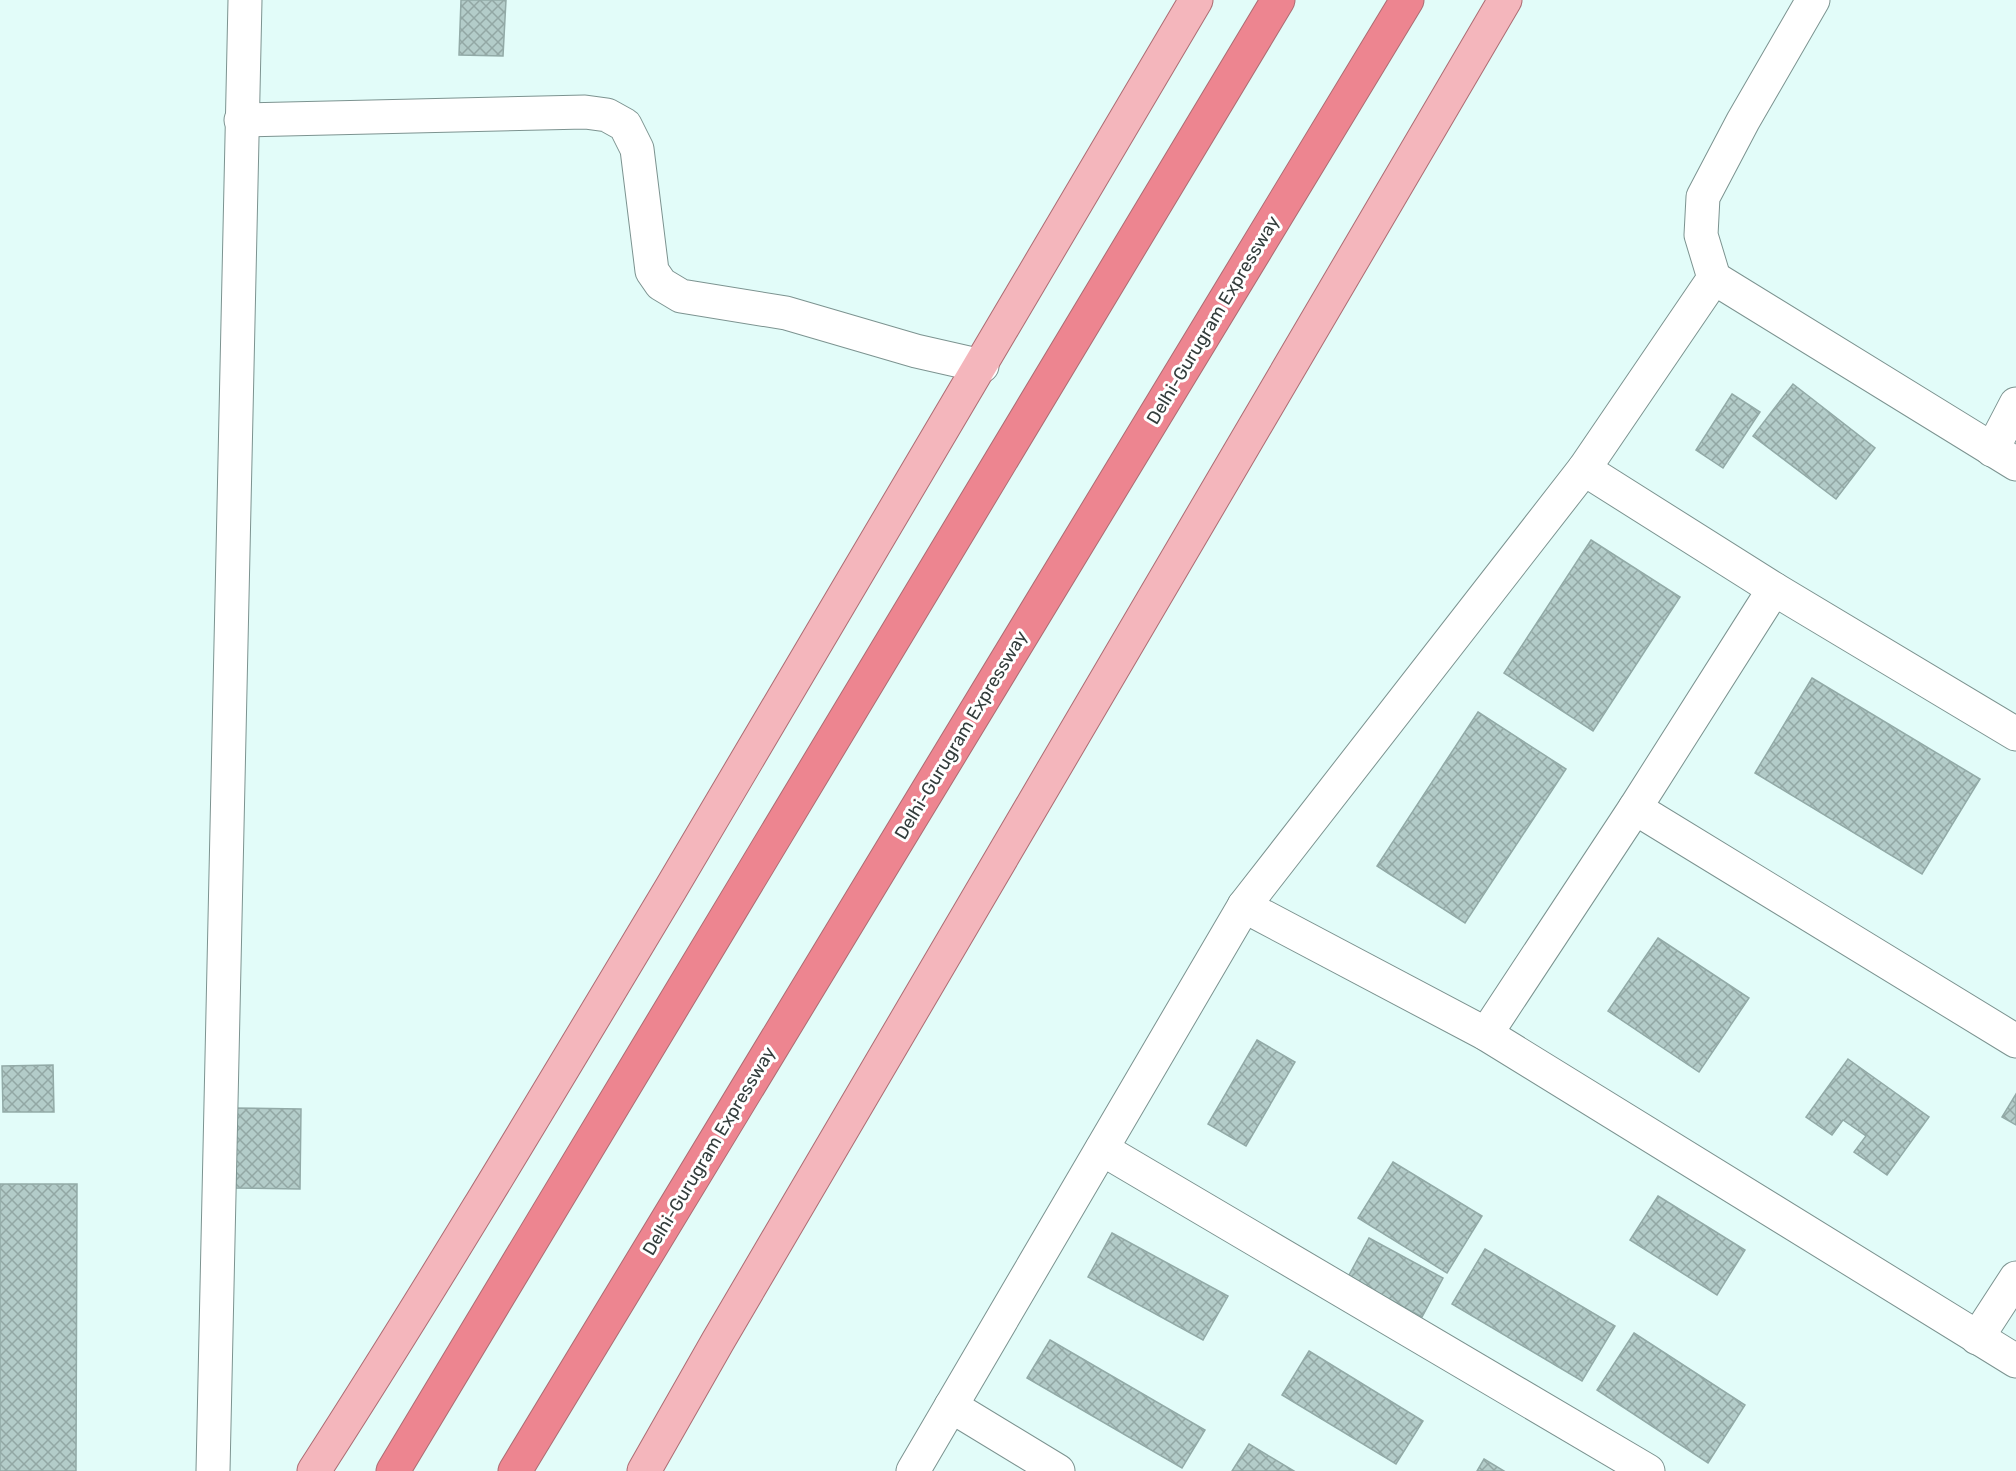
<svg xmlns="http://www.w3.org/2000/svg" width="2016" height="1471" font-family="Rubik,sans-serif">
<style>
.building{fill:url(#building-cross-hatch);stroke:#92aaa7;stroke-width:1.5}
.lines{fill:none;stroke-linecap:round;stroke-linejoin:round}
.minor-casing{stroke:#7c9390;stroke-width:35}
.major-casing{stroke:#ac6c73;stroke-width:35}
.highway-casing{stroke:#ac6c73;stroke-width:35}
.minor{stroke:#fff;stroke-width:33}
.major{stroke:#f4b6bc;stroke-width:33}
.highway{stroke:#ed8590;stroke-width:33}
.labels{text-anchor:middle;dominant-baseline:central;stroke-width:6;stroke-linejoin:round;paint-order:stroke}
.street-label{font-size:18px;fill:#333d3c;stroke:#fff}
</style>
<defs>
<pattern id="building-cross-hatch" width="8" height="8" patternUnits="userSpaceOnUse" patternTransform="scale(1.5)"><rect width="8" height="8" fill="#b3ccc9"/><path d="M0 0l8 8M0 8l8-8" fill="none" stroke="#92a7a4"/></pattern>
</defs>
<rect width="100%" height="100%" fill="#e2fcf9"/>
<g class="building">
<path d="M461 0H506L503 56 459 55Z"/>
<path d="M1793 384 1875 448 1836 499 1753 436Z"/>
<path d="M1732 394 1760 412 1723 468 1696 450Z"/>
<path d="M1591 540 1680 597 1593 731 1504 673Z"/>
<path d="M1812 678 1980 779 1922 874 1755 773Z"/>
<path d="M1478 712 1566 769 1465 923 1377 866Z"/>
<path d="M1658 938 1749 998 1699 1072 1608 1011Z"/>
<path d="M1257 1040 1295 1062 1246 1146 1208 1124Z"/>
<path d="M1848 1059 1929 1117 1887 1175 1854 1152 1866 1136 1843 1120 1832 1135 1806 1117Z"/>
<path d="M53 1065 54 1112H3L2 1066Z"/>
<path d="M2016 1094V1125L2002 1117Z"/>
<path d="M233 1108 301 1109 300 1189 232 1188Z"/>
<path d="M1393 1162 1482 1216 1447 1273 1358 1218Z"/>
<path d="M0 1184H77L76 1471H0Z"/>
<path d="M1658 1196 1745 1250 1717 1295 1630 1240Z"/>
<path d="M1112 1233 1228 1296 1203 1340 1088 1277Z"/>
<path d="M1369 1238 1443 1278 1422 1317 1348 1277Z"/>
<path d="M1485 1249 1615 1326 1582 1381 1452 1304Z"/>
<path d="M1634 1333 1745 1405 1708 1463 1597 1390Z"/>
<path d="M1050 1340 1205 1430 1182 1468 1027 1378Z"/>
<path d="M1309 1351 1423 1421 1396 1464 1282 1395Z"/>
<path d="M1249 1444 1294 1471H1232Z"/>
<path d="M1484 1459 1504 1471H1477Z"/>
</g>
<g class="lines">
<defs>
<g id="minor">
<path d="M241 120 585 112 607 115 625 125 637 149 652 271 661 284 681 296 786 313 916 351 982 366"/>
<path d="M1714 278 2016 464"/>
<path d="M1992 450 2016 404"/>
<path d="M1584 469 1774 589 2016 734"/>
<path d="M1635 808 2016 1041"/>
<path d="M1244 906 1486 1034 2016 1361"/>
<path d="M1486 1034 1635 808 1774 589"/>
<path d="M1102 1149 1648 1471"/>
<path d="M1977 1338 2016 1278"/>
<path d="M951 1406 1058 1471"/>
<path d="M213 1471 245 0"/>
<path d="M913 1471 1244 906 1584 469 1714 278 1701 235 1703 197 1743 121 1813 0"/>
</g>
<g id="major">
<path d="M314 1471C437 1280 553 1085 670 890 847 594 1022 297 1196 0"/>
<path d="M644 1471 718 1341 1505 0"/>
</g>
<g id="highway">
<path d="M393 1471 1278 0"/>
<path d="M515 1471 1407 0"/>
</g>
</defs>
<use href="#minor" class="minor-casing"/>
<use href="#major" class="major-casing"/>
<use href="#highway" class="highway-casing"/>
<use href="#minor" class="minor"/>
<use href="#major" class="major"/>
<use href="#highway" class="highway"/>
</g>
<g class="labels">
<g class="street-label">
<text transform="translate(1213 320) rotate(-59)">Delhi-Gurugram Expressway</text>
<text transform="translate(961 735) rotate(-59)">Delhi-Gurugram Expressway</text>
<text transform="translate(709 1151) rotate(-59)">Delhi-Gurugram Expressway</text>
</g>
</g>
</svg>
